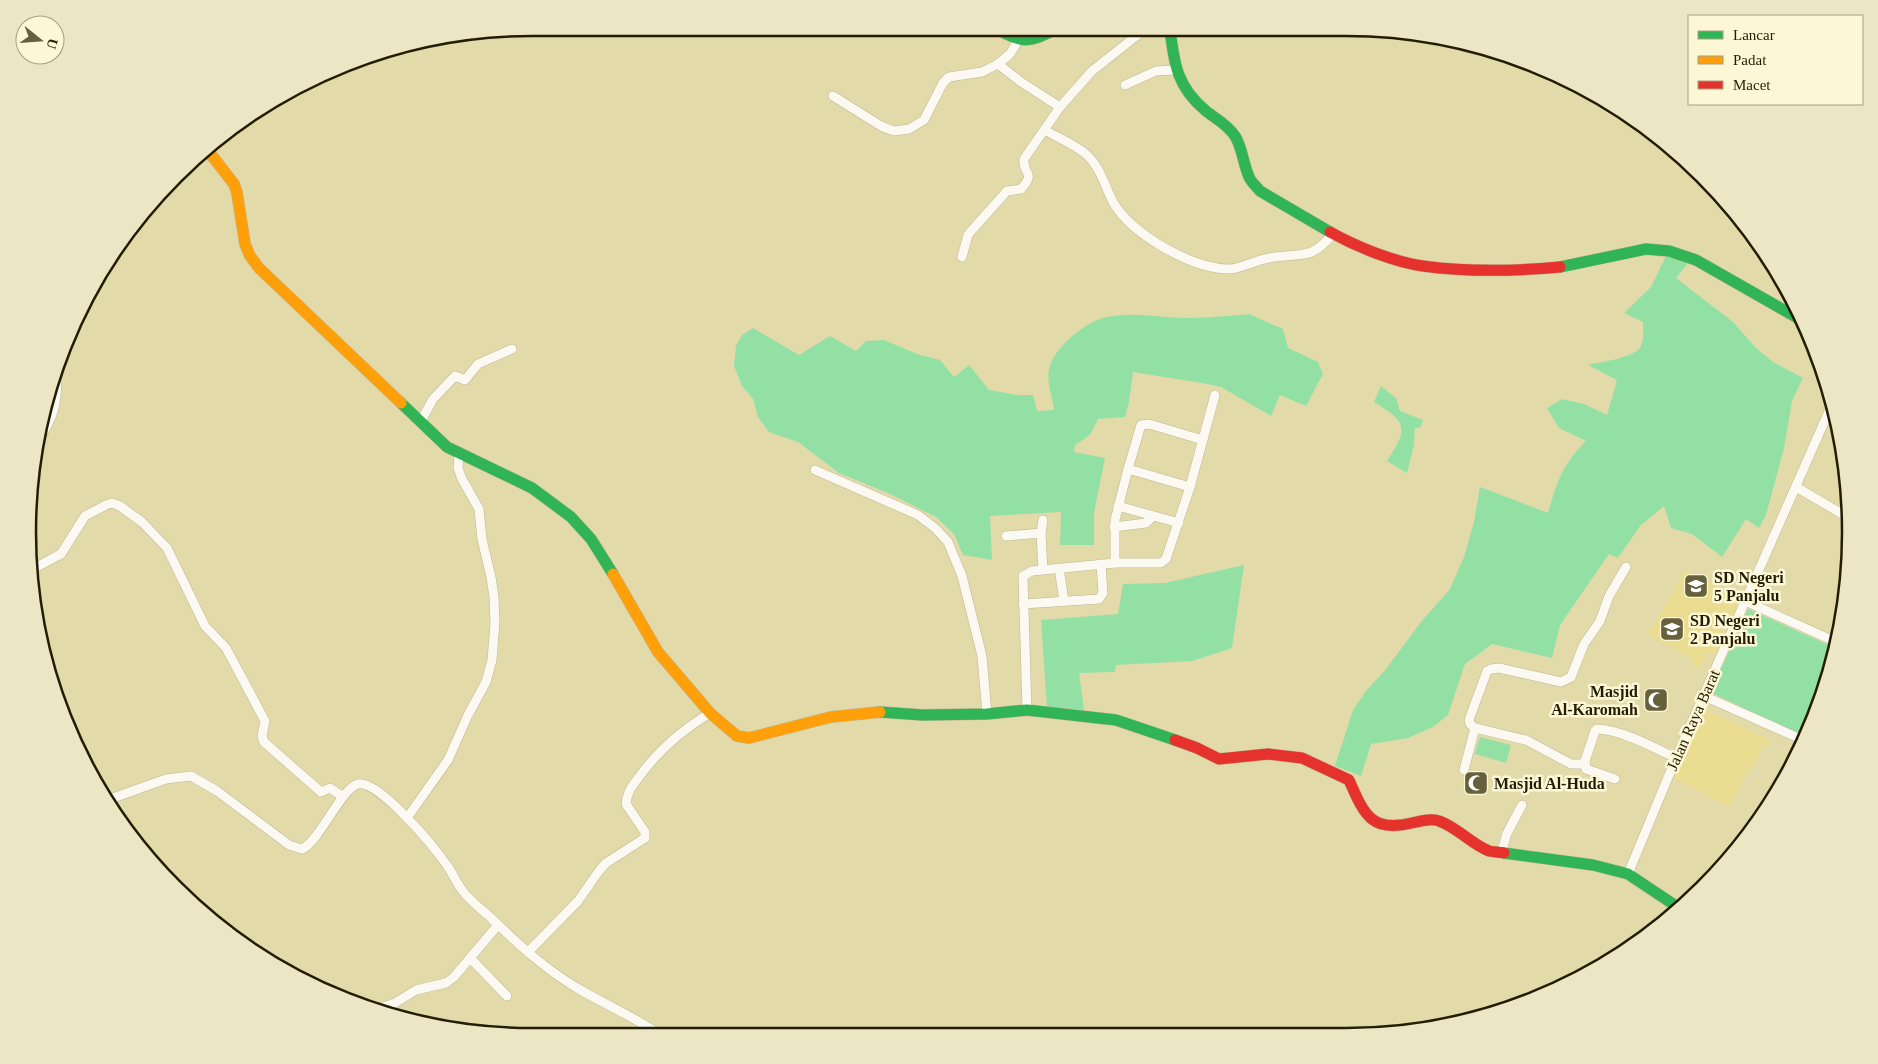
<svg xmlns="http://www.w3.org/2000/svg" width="1878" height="1064" font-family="Georgia,serif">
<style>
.built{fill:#eadd92}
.green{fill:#93e0a5}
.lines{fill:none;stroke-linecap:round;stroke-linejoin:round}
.street-casing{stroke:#beb791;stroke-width:10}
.fast-casing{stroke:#beb791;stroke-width:12}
.slow-casing{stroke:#beb791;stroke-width:12}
.jam-casing{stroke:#beb791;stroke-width:12}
.street{stroke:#fbf9f2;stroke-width:9}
.fast{stroke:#30b455;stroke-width:11}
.slow{stroke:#ff9f0a;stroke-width:11}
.jam{stroke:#e5322d;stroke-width:11}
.labels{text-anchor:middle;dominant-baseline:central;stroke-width:5;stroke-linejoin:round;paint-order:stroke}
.poi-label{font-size:16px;font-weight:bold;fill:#231e03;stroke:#fdf7d6;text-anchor:start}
.street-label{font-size:16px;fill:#231e03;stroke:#fdf7d6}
.rim{fill:none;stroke:#231e03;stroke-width:2.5}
</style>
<rect width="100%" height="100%" fill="#e3daaa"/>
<g class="built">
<path d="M1685 571H1691L1742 600 1732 624 1718 618 1713 628 1727 634 1717 655 1708 652 1700 669 1691 664 1693 660 1648 634Z"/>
<path d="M1703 708 1770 740 1766 748 1763 746 1751 771 1748 770 1729 807 1672 777Z"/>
</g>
<g class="green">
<path d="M1666 256 1688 263 1676 278 1733 322 1756 348 1773 362 1803 378 1792 401 1784 448 1766 515 1759 528 1746 519 1722 557 1692 534 1671 528 1664 506 1640 526 1618 558 1609 554 1560 625 1552 658 1492 644 1465 664 1448 715 1433 727 1408 738 1371 744 1361 776 1335 766 1353 710 1366 691 1386 669 1421 622 1450 589 1464 557 1474 522 1480 487 1548 513C1557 482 1562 465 1586 441L1559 428 1547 408 1562 399 1584 404 1607 415 1617 380 1588 365C1600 362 1635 358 1641 346 1644 339 1643 330 1643 322L1624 313 1651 287Z"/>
<path d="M1249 314 1283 329 1288 348 1318 362 1323 374 1306 406 1280 395 1271 416 1221 387 1208 384 1133 372 1129 402 1125 417 1098 419 1090 435 1075 445 1074 452 1105 458 1094 513V545H1060L1061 512 990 516 992 560 963 555 954 534 936 517 890 494 839 473 798 442 769 432 758 417 753 399 742 386 734 366 736 346 742 335 753 328 799 355 830 336 856 351 866 341 884 340 917 354 940 360 954 377 969 365 989 390 1017 395H1033L1037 411 1054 410C1053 397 1046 383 1049 369 1053 349 1084 323 1103 318 1128 311 1158 317 1183 318 1205 318 1227 316 1249 314Z"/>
<path d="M1381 386 1396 398 1400 411 1423 420 1420 428 1415 427 1414 445 1407 473 1387 461C1409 428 1407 422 1374 402Z"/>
<path d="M1244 565 1232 648 1192 661 1116 665 1115 672 1079 673 1084 710 1047 707 1041 620 1118 614 1123 584 1165 583Z"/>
<path d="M1748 609 1835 648 1825 690 1807 732 1802 734 1797 733 1712 693 1713 687Z"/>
<path d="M1480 737 1511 745 1506 763 1475 754Z"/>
</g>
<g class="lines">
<defs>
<g id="street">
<path d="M998 64 1021 82 1060 107"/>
<path d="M1125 85 1156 71 1175 70"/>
<path d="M833 96 881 126 894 131 909 129 924 120 943 83 949 77 982 72 998 64 1010 54 1018 41"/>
<path d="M1045 130C1058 138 1076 145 1087 155 1101 168 1105 187 1113 202 1131 234 1192 269 1229 269 1240 269 1256 260 1269 258 1302 252 1309 262 1333 234"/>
<path d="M962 257 968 235 972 230 1007 191 1021 189C1037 171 1022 175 1024 159L1060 107 1092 71 1145 29"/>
<path d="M421 421 433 399 455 376 465 380 478 364 512 349"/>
<path d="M36 443C56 416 57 402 57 369"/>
<path d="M1128 469 1190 487"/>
<path d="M815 470 918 515 935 528 948 542 962 576 982 656 987 714"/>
<path d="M1796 487 1849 518"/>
<path d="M1118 506 1179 523"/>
<path d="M1114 527 1146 523 1153 516"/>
<path d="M1006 536 1041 533"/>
<path d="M1115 563V520L1128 469 1141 425 1149 424 1203 440"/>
<path d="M1059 568 1064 601"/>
<path d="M1043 570 1041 533 1043 520"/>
<path d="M29 571 61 554 85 516 108 504 112 503 120 506 142 522 167 548 205 626 226 648 265 721 262 736 264 742 321 792 330 788 343 797"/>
<path d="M1745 601 1836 642"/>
<path d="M1023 604 1099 599 1103 593 1101 564"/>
<path d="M1704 696 1803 740"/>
<path d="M1027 710 1023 576 1032 571 1115 563H1161L1166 559 1190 487 1215 395"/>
<path d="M1475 728 1470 724 1469 720 1487 671 1491 669 1499 668 1561 682 1571 677 1584 644 1600 621 1609 596 1626 567"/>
<path d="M1464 770 1475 728 1526 740 1571 764H1582L1585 761"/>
<path d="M1615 779 1586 769 1585 761 1595 731 1597 729C1622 730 1653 747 1676 758"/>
<path d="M106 799 113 798 166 779 191 776 217 791 289 845 302 849C319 842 342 787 358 784 379 780 434 847 446 864 452 872 456 882 462 890 469 900 480 908 489 916 519 945 548 972 584 992 609 1006 636 1018 660 1035"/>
<path d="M407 818 448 760 468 715 486 682 492 660 495 623 494 597 491 577 482 539 479 509 462 479 458 468 459 454"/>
<path d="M1501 854 1507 833 1522 805"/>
<path d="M1628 874 1676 758 1833 402"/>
<path d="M528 952 578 901 599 871 606 863 645 838V832L626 804C627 792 632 786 639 777 659 749 682 730 710 713"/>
<path d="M470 958 507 996"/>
<path d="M377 1009 395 1003 416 990 446 983 454 977 498 925"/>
</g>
<g id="fast">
<path d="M1170 29C1174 64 1177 87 1206 111 1216 119 1227 124 1235 136 1243 149 1243 165 1250 179 1253 184 1257 187 1260 191L1330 232"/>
<path d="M999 30C1023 44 1030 42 1054 30"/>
<path d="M1560 267 1646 249 1669 251 1696 260 1803 321"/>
<path d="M401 403 447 447 532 488 571 517 591 539 613 574"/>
<path d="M880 712 923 715 987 714 1027 710 1116 720 1175 740"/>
<path d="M1504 853 1593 865 1628 874 1679 908"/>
</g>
<g id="slow">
<path d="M206 148 234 184 237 193 245 244 250 256 259 268 401 403"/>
<path d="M613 574 658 652 710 713 737 736 749 738 831 717 880 712"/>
</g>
<g id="jam">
<path d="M1330 232C1357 247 1394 262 1423 266 1467 272 1517 271 1560 267"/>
<path d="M1175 740 1197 748 1219 759 1268 754 1302 758 1349 780C1364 814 1371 833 1412 823 1420 821 1432 818 1439 821 1457 827 1471 844 1489 851 1493 852 1499 852 1504 853"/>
</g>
</defs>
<use href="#street" class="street-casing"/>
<use href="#fast" class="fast-casing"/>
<use href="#slow" class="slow-casing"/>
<use href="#jam" class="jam-casing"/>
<use href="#street" class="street"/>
<use href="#fast" class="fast"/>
<use href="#slow" class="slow"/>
<use href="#jam" class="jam"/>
</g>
<defs>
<symbol id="school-square" viewBox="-11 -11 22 22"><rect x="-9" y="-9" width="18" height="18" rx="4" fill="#66603d" stroke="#fdf7d6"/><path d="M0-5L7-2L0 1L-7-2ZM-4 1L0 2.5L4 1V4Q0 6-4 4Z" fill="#fff"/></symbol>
<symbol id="mosque-square" viewBox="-11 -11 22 22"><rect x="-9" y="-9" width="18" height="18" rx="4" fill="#66603d" stroke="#fdf7d6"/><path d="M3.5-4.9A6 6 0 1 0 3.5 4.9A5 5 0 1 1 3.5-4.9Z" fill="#fff"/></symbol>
</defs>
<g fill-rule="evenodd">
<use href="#school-square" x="1682" y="572" width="28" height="28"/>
<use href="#school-square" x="1658" y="615" width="28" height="28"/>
<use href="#mosque-square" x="1642" y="686" width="28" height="28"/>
<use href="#mosque-square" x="1462" y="769" width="28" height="28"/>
</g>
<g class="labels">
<g class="poi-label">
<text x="1714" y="577">SD Negeri<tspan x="1714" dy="18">5 Panjalu</tspan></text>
<text x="1690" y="620">SD Negeri<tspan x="1690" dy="18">2 Panjalu</tspan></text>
<text x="1638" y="691" text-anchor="end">Masjid<tspan x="1638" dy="18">Al-Karomah</tspan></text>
<text x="1494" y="783">Masjid Al-Huda</text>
</g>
<g class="street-label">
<text transform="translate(1693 720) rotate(-66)">Jalan Raya Barat</text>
</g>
</g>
<path d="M0 0H1878V1064H0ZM532 36H1346A496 496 0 0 1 1842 532V532A496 496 0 0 1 1346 1028H532A496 496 0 0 1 36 532V532A496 496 0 0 1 532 36Z" fill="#ece6c5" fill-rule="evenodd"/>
<path class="rim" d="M532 36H1346A496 496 0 0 1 1842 532V532A496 496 0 0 1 1346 1028H532A496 496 0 0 1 36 532V532A496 496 0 0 1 532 36Z"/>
<rect x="1688" y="15" width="175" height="90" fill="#fdf7d6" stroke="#a6a082"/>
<rect x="1698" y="31" width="25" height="8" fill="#30b455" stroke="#a6a082"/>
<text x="1733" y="40" font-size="15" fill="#231e03">Lancar</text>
<rect x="1698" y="56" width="25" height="8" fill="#ff9f0a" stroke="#a6a082"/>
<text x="1733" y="65" font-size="15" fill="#231e03">Padat</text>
<rect x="1698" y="81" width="25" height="8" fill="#e5322d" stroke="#a6a082"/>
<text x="1733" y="90" font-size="15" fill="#231e03">Macet</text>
<g transform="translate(40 40) rotate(107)"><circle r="24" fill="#fdf7d6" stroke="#a6a082"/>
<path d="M0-4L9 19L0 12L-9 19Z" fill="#66603d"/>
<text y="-8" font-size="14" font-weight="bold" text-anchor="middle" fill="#231e03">U</text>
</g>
</svg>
